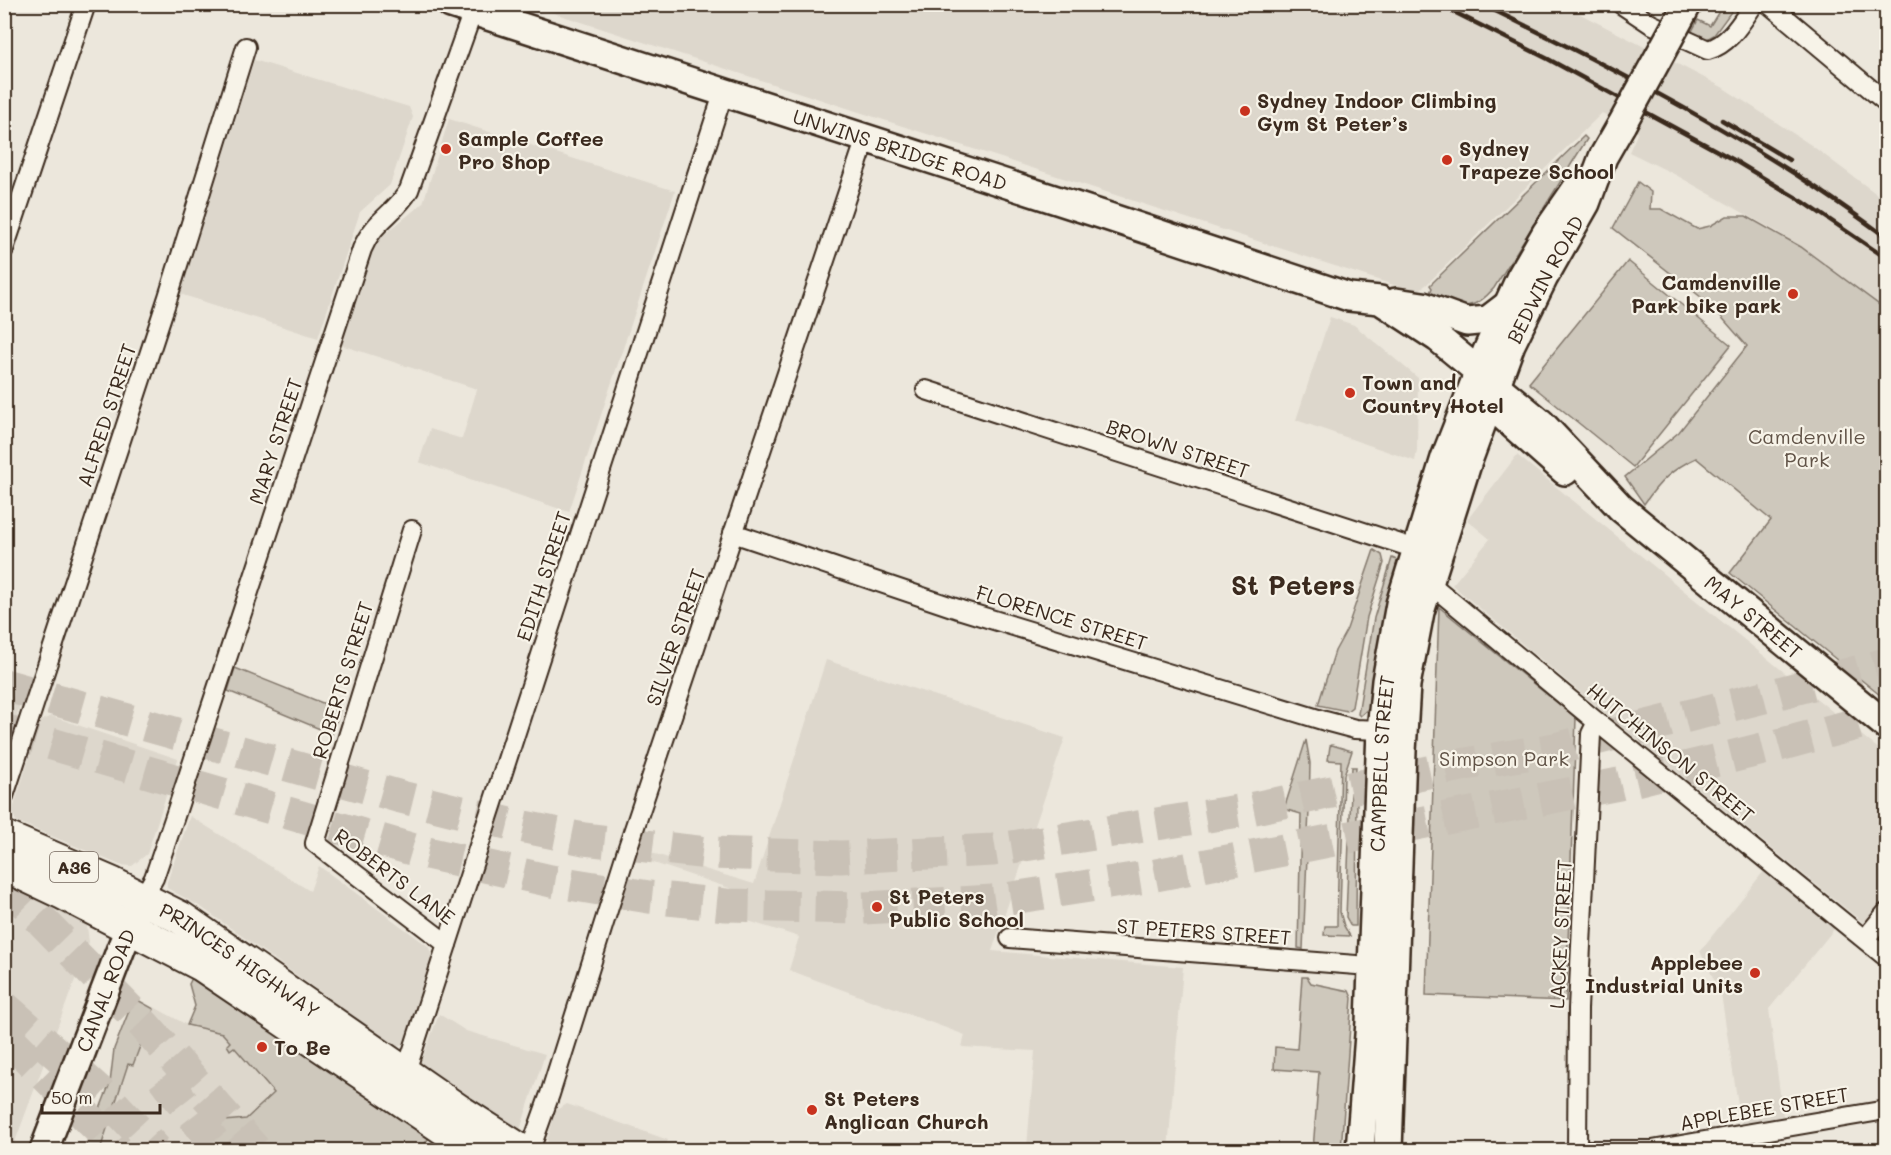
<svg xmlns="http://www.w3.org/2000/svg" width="1891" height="1155" font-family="Mali,sans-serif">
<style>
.built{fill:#ddd7cc}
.green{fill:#cec8bc;stroke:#84796d;stroke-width:1.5}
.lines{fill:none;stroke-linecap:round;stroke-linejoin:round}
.motorway-tunnel{stroke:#c9c1b6;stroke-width:33;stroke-dasharray:33 16;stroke-linecap:butt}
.minor-casing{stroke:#3b2a1e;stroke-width:22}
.secondary-casing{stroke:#3b2a1e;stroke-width:32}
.trunk-casing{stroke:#3b2a1e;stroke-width:36}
.minor{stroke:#f7f3e8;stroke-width:18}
.secondary{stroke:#f7f3e8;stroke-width:27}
.trunk{stroke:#f7f3e8;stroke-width:32}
.rail{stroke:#3b2a1e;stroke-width:4.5}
.secondary-bridge-casing{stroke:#3b2a1e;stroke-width:32;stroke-linecap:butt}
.secondary-bridge{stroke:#f7f3e8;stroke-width:27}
.poi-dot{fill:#c8321e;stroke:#f7f3e8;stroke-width:2}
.labels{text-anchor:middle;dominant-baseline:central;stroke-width:4.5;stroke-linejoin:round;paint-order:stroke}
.shield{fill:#f7f3e8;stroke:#73665b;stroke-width:1.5}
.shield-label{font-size:18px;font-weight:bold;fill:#3b2a1e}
.poi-label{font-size:20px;font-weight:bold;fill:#3b2a1e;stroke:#f7f3e8;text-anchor:start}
.street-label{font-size:20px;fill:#3b2a1e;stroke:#f7f3e8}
.park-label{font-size:20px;fill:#605246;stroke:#f7f3e8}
.district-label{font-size:26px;font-weight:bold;fill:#3b2a1e;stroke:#f7f3e8}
</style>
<rect width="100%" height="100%" fill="#ece7dc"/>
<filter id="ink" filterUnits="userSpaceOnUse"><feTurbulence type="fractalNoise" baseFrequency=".0167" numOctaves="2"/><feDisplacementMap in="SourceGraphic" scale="12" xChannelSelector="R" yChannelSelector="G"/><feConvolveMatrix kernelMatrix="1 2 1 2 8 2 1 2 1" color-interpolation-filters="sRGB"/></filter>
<g filter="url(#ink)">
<g class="built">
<path d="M529 5H1563L1722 87 1811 145 1886 201V310L1781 234 1676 175 1629 152 1638 132 1602 113 1426 285 1415 292Z"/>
<path d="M254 60 409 107 413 117 390 185 360 212 318 338 180 294Z"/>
<path d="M449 119 675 191 569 512 419 462 430 429 462 439 477 389 341 345 374 243 423 203Z"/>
<path d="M1330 317 1354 325 1418 378 1417 450 1415 461 1296 420Z"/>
<path d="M1517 455 1886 755V898L1865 924 1618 724 1452 585 1490 539 1467 520Z"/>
<path d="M826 660 1065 738 992 951 1183 967 1168 1150H1073L1027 1147 1035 1051 962 1047 965 1035 789 970 799 937 742 919 750 895 639 858 642 850 754 884Z"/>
<path d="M5 701 20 706 5 752 4 701Z"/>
<path d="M51 716 178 759 147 854 132 866 120 865 16 821 12 812 41 721Z"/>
<path d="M190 816 310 891 319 866 428 946 433 958 404 1043 397 1047 201 907 167 888V882Z"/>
<path d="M1764 871 1835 928 1769 1009 1783 1116 1741 1124 1721 994 1700 951Z"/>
<path d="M4 883 81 918 87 926 89 942 12 1150H4Z"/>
<path d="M154 1007 187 1025 222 1033 230 1042 227 1046 230 1049 234 1046 274 1093 246 1119 213 1122 196 1150H100L128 1063 133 1065Z"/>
<path d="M439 1014 466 1031 545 1054 519 1133 420 1065Z"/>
<path d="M567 1104 668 1140 664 1150H551L547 1140 556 1110Z"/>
</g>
<g class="green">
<path d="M1723 5H1736L1714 35 1705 40 1690 35 1698 20 1710 26Z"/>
<path d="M1584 136 1587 139 1494 288C1470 316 1459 305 1429 295L1432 288 1430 285Z"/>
<path d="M1638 182 1651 192 1650 209H1661L1697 229 1710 226 1727 216H1746L1801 247 1886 310V700L1730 573 1771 520 1696 458C1672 469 1659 482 1644 504L1625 477 1679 432 1747 346 1711 305 1613 228Z"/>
<path d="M1628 261 1731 345 1633 467 1529 383Z"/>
<path d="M1374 550 1382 555 1384 563 1367 617 1352 707 1347 711 1318 705 1335 651 1347 629Z"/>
<path d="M1392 558 1397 560 1399 567 1370 707 1360 716 1358 714 1374 618Z"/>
<path d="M1439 607 1576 718 1566 1001 1426 995Z"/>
<path d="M235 668 340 710 332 734 228 691Z"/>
<path d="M1306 740 1310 763 1309 810 1303 949 1298 948 1301 814 1284 809Z"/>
<path d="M1332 745 1352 751 1344 775 1340 912 1344 926 1350 936 1324 935 1325 926H1337V920L1341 761 1328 760 1330 746Z"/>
<path d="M1352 767H1356L1355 780 1357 794 1356 926H1351L1346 917Z"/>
<path d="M1302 977H1307L1311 983 1349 991 1352 998 1341 1150H1313L1319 1072 1274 1069 1275 1047 1297 1049Z"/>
<path d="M192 978 229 999 429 1138 420 1150H196L213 1122 246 1119 274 1093 234 1047 230 1050 227 1045 230 1042 222 1033 187 1025 195 1006 189 984Z"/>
<path d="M134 998 154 1009 133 1065 128 1064 100 1150H84L110 1083 114 1049Z"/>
</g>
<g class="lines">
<g class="motorway-tunnel">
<path d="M4 685 401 797 510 824 584 839 708 853 841 857 993 850 1245 810 1466 764 1555 749 1768 696 1886 664"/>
<path d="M4 730 418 851 551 881 649 897 726 905 862 908 993 901 1146 877 1619 784 1775 746 1886 716"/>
<path d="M4 882 144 1025 255 1150"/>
<path d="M4 1007 112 1103 156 1150"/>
<path d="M10 1040 97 1127 117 1150"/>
<path d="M163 1077 220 1150"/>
</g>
<defs>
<g id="minor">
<path d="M1621 4 1651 24 1708 50C1730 44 1742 21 1754 4"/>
<path d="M1769 4 1886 102"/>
<path d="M4 249 86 4"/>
<path d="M926 390 1416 549"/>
<path d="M412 530 315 843 447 944"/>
<path d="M733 533 961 610 1325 721 1355 729 1381 730"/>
<path d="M1428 582 1597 722 1886 957"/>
<path d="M1597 722 1591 734 1578 1009 1577 1150H1652L1886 1110"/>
<path d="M4 796 168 297 246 47"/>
<path d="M142 899 154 878 175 816 362 249C374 220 395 214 409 190L473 11"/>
<path d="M1010 938 1382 967"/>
<path d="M1865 939 1886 913"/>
<path d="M403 1071 410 1059 429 1000 723 94"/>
<path d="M530 1150 550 1094 627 850 866 138"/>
</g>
<g id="secondary">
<path id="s1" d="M451 4 1103 215 1349 297 1380 300 1438 338 1541 423 1621 508 1886 725"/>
<path d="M1396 302 1423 306 1467 322 1488 320 1505 307"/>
<path d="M1477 393 1565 471"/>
<path id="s2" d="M44 1150 122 946 138 908"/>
<path id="s3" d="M1360 1150 1370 1022 1381 730 1386 681 1400 604 1445 458 1487 351 1520 278 1546 233 1577 188"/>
<path id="s4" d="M1388 1150 1402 751 1406 685 1420 612 1468 461 1511 344 1544 277 1586 203 1603 157 1622 124"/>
</g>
<g id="trunk">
<path id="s5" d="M4 837 113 884 181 918 459 1111 520 1150"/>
<path d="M4 865 63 893 202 965 476 1150"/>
</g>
</defs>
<use href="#minor" class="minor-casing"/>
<use href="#secondary" class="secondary-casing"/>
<use href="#trunk" class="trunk-casing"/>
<use href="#minor" class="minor"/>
<use href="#secondary" class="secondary"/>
<use href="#trunk" class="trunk"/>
<g class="rail">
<path d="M1438 4 1548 59 1732 159 1805 203 1886 258"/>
<path d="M1481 4C1595 59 1709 117 1815 187 1839 203 1863 220 1886 237"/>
<path d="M1722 120 1789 160"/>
</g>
<defs>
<path id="secondary-bridge" d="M1622 124 1687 5"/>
</defs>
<use href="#secondary-bridge" class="secondary-bridge-casing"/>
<use href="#secondary-bridge" class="secondary-bridge"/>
</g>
</g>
<g class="poi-dot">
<circle cx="1245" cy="111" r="6"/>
<circle cx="446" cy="149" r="6"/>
<circle cx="1447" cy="160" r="6"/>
<circle cx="1793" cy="294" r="6"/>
<circle cx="1350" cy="393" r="6"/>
<circle cx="877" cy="907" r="6"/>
<circle cx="1755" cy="973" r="6"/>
<circle cx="262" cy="1047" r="6"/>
<circle cx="812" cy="1110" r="6"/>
</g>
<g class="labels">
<rect class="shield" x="50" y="852" width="48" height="30" rx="4.5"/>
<g class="shield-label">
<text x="74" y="867">A36</text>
</g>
<g class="poi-label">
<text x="1257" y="100">Sydney Indoor Climbing<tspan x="1257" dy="23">Gym St Peter’s</tspan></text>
<text x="458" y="138">Sample Coffee<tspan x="458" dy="23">Pro Shop</tspan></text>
<text x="1459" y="148">Sydney<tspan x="1459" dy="23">Trapeze School</tspan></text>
<text x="1781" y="282" text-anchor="end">Camdenville<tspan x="1781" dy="23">Park bike park</tspan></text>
<text x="1362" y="382">Town and<tspan x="1362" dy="23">Country Hotel</tspan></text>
<text x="889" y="896">St Peters<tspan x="889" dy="23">Public School</tspan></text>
<text x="1743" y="962" text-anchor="end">Applebee<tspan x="1743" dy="23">Industrial Units</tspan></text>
<text x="274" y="1047">To Be</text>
<text x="824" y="1098">St Peters<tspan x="824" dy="23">Anglican Church</tspan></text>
</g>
<g class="street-label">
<text stroke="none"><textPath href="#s1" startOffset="472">UNWINS BRIDGE ROAD</textPath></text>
<text stroke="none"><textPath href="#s4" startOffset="896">BEDWIN ROAD</textPath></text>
<text transform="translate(106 415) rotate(-72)">ALFRED STREET</text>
<text transform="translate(275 441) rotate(-72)">MARY STREET</text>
<text transform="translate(1178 448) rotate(18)">BROWN STREET</text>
<text transform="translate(543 576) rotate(-72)">EDITH STREET</text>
<text stroke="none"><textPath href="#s1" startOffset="1467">MAY STREET</textPath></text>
<text transform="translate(1062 617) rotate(17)">FLORENCE STREET</text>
<text transform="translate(675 637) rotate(-71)">SILVER STREET</text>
<text transform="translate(342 680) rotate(-73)">ROBERTS STREET</text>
<text transform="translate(1671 752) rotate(39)">HUTCHINSON STREET</text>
<text stroke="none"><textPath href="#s3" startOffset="387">CAMPBELL STREET</textPath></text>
<text transform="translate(395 876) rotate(37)">ROBERTS LANE</text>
<text transform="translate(1204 931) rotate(4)">ST PETERS STREET</text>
<text transform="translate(1560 934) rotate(-87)">LACKEY STREET</text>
<text stroke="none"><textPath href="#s5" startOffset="267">PRINCES HIGHWAY</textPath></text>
<text stroke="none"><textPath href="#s2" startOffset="171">CANAL ROAD</textPath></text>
<text transform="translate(1764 1108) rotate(-10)">APPLEBEE STREET</text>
</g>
<g class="park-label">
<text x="1807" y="436">Camdenville<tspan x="1807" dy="23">Park</tspan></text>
<text x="1504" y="758">Simpson Park</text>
</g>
<g class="district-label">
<text x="1293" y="585">St Peters</text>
</g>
</g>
<rect width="1891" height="1155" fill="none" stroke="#f7f3e8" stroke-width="24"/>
<rect x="12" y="12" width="1867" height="1131" fill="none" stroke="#3b2a1e" stroke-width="2" filter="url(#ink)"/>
<path d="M42 1104v9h118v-9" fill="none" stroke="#3b2a1e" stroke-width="3"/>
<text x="51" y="1104" font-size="18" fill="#3b2a1e" stroke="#f7f3e8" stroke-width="4.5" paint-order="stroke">50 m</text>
</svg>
